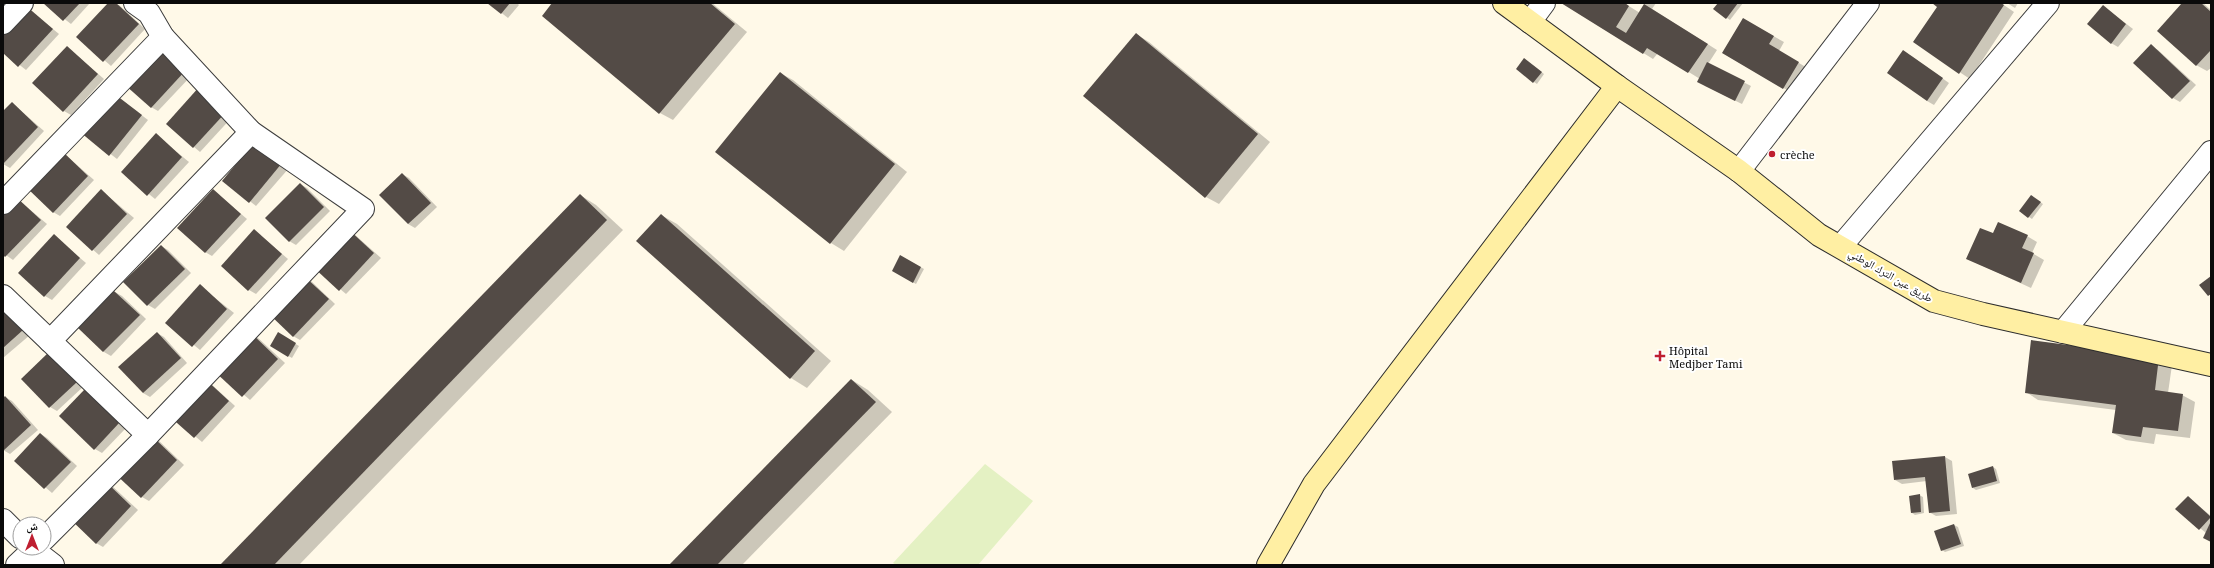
<svg xmlns="http://www.w3.org/2000/svg" width="2214" height="568" font-family="'Noto Serif','Noto Naskh Arabic',serif">
<style>
.pitch{fill:#e4f1c3}
.shadow{fill:#0003}
.building{fill:#534b46}
.lines{fill:none;stroke-linecap:round;stroke-linejoin:round}
.street-casing{stroke:#3d3d3d;stroke-width:24}
.secondary-casing{stroke:#2c2c2c;stroke-width:24}
.street{stroke:#fff;stroke-width:22}
.secondary{stroke:#ffefa3;stroke-width:22}
.poi-dot{fill:#bf1e30;stroke:#fff;stroke-width:1.5}
.labels{text-anchor:middle;dominant-baseline:central;stroke-width:4;stroke-linejoin:round;paint-order:stroke}
.poi-label{font-size:11px;fill:#0a0a0a;stroke:#fff;text-anchor:start}
.street-label{font-size:11px;fill:#0a0a0a;stroke:#fff}
</style>
<rect width="100%" height="100%" fill="#fff9e8"/>
<path class="pitch" d="M985 464 1033 501 978 565H896L893 563Z"/>
<g class="shadow">
<path d="M44 3H90L71 24Z"/>
<path d="M110 3 119 5 145 29 111 66 78 37Z"/>
<path d="M489 3H517L519 5 508 18Z"/>
<path d="M554 3H712L747 32 673 120 660 113Z"/>
<path d="M1563 3H1624L1640 13 1645 5 1642 3H1656L1652 9 1717 50 1708 64 1751 86 1742 104 1705 86 1700 79 1658 53 1653 59Z"/>
<path d="M1719 3H1743L1730 20 1714 9Z"/>
<path d="M1933 3H2001L2014 12 1970 79 1914 42 1939 7Z"/>
<path d="M2007 3H2018L2015 8Z"/>
<path d="M2184 3H2203L2211 10V68L2207 71 2196 65Z"/>
<path d="M25 6 59 34 26 70 3 52Z"/>
<path d="M2103 6 2133 29 2118 47 2111 43Z"/>
<path d="M1743 19 1784 42 1779 51 1809 69 1794 94 1723 53Z"/>
<path d="M1136 34 1149 42 1270 142 1219 204 1206 197Z"/>
<path d="M2151 46 2158 50 2196 85 2180 102 2173 98 2135 63Z"/>
<path d="M67 47 104 79 71 115 64 111Z"/>
<path d="M167 52 192 75 158 111 151 107Z"/>
<path d="M1910 55 1949 83 1934 105 1927 101Z"/>
<path d="M1527 61 1544 74 1537 84 1534 82Z"/>
<path d="M780 73 793 80 907 172 844 251 831 243 716 152Z"/>
<path d="M200 87 234 115 200 152 167 124Z"/>
<path d="M119 98 148 120 117 159 82 132Z"/>
<path d="M12 103 44 131 10 168 3 164V113Z"/>
<path d="M156 135 189 162 155 199 122 172Z"/>
<path d="M263 146 289 168 256 206 224 181Z"/>
<path d="M61 151 94 180 60 216 53 212Z"/>
<path d="M402 174 409 178 437 207 415 228 408 224Z"/>
<path d="M300 184 307 188 330 211 296 245 289 241Z"/>
<path d="M213 190 247 219 212 256 205 252Z"/>
<path d="M102 191 134 218 99 255 67 227Z"/>
<path d="M580 195 596 205 623 230 299 565H222Z"/>
<path d="M15 197 47 224 13 260 3 253Z"/>
<path d="M2034 198 2043 204 2032 219 2020 211Z"/>
<path d="M661 215 677 224 831 361 807 388 791 378 637 241Z"/>
<path d="M254 230 288 259 256 294 249 290Z"/>
<path d="M354 234 381 258 346 294 313 266Z"/>
<path d="M1994 234 2027 236 2037 242 2032 253 2044 260 2031 288 1968 259Z"/>
<path d="M54 236 86 263 52 300 45 296Z"/>
<path d="M161 246 168 250 191 273 155 309 148 305Z"/>
<path d="M901 256 924 269 916 284 893 271Z"/>
<path d="M304 277 311 281 335 304 300 340 293 336Z"/>
<path d="M200 286 234 313 200 350 167 323Z"/>
<path d="M115 292 122 296 146 319 111 356 104 352 79 328Z"/>
<path d="M3 305 30 335 3 358Z"/>
<path d="M157 333 164 337 187 363 150 397 143 393Z"/>
<path d="M250 333 257 337 285 363 250 400 215 370Z"/>
<path d="M279 334 299 346 292 358 271 346Z"/>
<path d="M2032 341 2172 365 2168 393 2182 395 2195 402 2190 438 2156 434 2154 444 2126 440 2113 433 2116 410 2038 400 2026 392Z"/>
<path d="M49 353 84 386 57 411 50 407 23 379Z"/>
<path d="M852 380 868 390 892 412 742 565H671Z"/>
<path d="M210 383 235 406 202 442 170 415Z"/>
<path d="M85 390 127 427 102 453 95 449Z"/>
<path d="M5 397 12 401 38 430 10 454 3 450V399Z"/>
<path d="M41 434 47 438 77 466 52 493 15 461Z"/>
<path d="M156 438 184 465 149 501 142 497Z"/>
<path d="M1945 457 1952 461 1957 514 1936 516 1929 512 1927 481 1902 484 1895 480Z"/>
<path d="M1993 467 1996 469 2000 483 1976 490 1973 488Z"/>
<path d="M110 484 138 510 103 547 96 543Z"/>
<path d="M1919 495 1923 497 1924 513 1915 515 1912 513Z"/>
<path d="M2188 497 2211 516V541L2206 533 2177 509Z"/>
<path d="M1954 525 1958 527 1964 546 1945 552 1942 550Z"/>
</g>
<g class="building">
<path d="M43 3H80L63 21Z"/>
<path d="M108 3H116L139 24 103 62 76 37Z"/>
<path d="M487 3H510L501 14Z"/>
<path d="M552 3H710L735 24 659 114 542 16Z"/>
<path d="M1561 3H1625L1629 6 1616 27 1626 33 1644 4 1708 44 1688 73 1647 48 1643 54Z"/>
<path d="M1718 3H1738L1726 19 1713 9Z"/>
<path d="M1932 3H2001L2004 5 1959 74 1913 42 1937 7Z"/>
<path d="M2182 3H2201L2211 12V50L2196 66 2157 31Z"/>
<path d="M25 5 53 29 18 67 3 53V29Z"/>
<path d="M2103 5 2126 24 2111 44 2087 24Z"/>
<path d="M1743 18 1774 36 1769 44 1799 62 1783 89 1722 53Z"/>
<path d="M1136 33 1258 134 1205 198 1083 96Z"/>
<path d="M2151 44 2190 81 2172 99 2133 63Z"/>
<path d="M67 46 98 74 63 112 32 83Z"/>
<path d="M160 47 186 70 151 108 125 85Z"/>
<path d="M1903 50 1943 78 1927 101 1887 73Z"/>
<path d="M1524 58 1542 72 1533 83 1516 69Z"/>
<path d="M1707 62 1745 81 1735 101 1697 82Z"/>
<path d="M780 72 895 164 830 244 715 152Z"/>
<path d="M200 86 227 111 193 148 166 124Z"/>
<path d="M112 92 142 115 109 156 80 132Z"/>
<path d="M12 102 38 127 3 164V111Z"/>
<path d="M156 133 182 157 147 196 121 172Z"/>
<path d="M255 141 282 163 249 203 222 181Z"/>
<path d="M61 150 88 176 53 213 26 187Z"/>
<path d="M402 173 431 203 408 224 379 195Z"/>
<path d="M300 183 324 207 289 242 265 218Z"/>
<path d="M101 189 127 214 92 251 66 227Z"/>
<path d="M213 189 241 214 205 253 177 228Z"/>
<path d="M580 194 607 220 274 565H220Z"/>
<path d="M2031 195 2041 202 2028 218 2019 211Z"/>
<path d="M15 196 41 220 5 257 3 255V208Z"/>
<path d="M661 214 815 351 790 379 636 241Z"/>
<path d="M1998 222 2028 235 2022 248 2034 253 2021 283 1966 259 1980 228 1993 233Z"/>
<path d="M347 228 374 253 339 291 312 266Z"/>
<path d="M254 229 282 254 248 291 221 266Z"/>
<path d="M54 234 80 258 44 297 18 273Z"/>
<path d="M161 245 185 269 147 306 123 282Z"/>
<path d="M900 255 921 267 913 283 892 271Z"/>
<path d="M304 276 329 299 293 337 268 313Z"/>
<path d="M2211 276V294L2208 296 2199 285Z"/>
<path d="M200 284 227 309 192 347 165 323Z"/>
<path d="M114 291 140 315 103 352 78 328Z"/>
<path d="M3 308 23 330 3 348Z"/>
<path d="M157 332 181 358 143 393 118 367Z"/>
<path d="M250 332 278 359 242 397 213 370Z"/>
<path d="M278 332 296 343 288 357 270 346Z"/>
<path d="M2031 340 2159 357 2155 390 2183 394 2178 431 2143 427 2141 437 2112 433 2116 405 2025 393Z"/>
<path d="M49 352 77 382 49 408 21 379Z"/>
<path d="M203 377 229 401 194 438 168 415Z"/>
<path d="M851 379 876 402 717 565H669Z"/>
<path d="M85 389 120 422 94 450 59 416Z"/>
<path d="M5 396 31 425 3 451V398Z"/>
<path d="M40 433 71 462 44 489 14 461Z"/>
<path d="M149 433 177 460 141 498 112 471Z"/>
<path d="M1945 456 1950 511 1929 513 1925 477 1894 480 1892 461Z"/>
<path d="M1993 466 1997 481 1972 488 1968 474Z"/>
<path d="M102 478 131 506 96 544 67 516Z"/>
<path d="M1920 494 1921 512 1911 513 1909 496Z"/>
<path d="M2188 496 2211 517 2199 530 2175 509Z"/>
<path d="M2211 521V542L2203 538Z"/>
<path d="M1954 524 1961 544 1941 551 1934 531Z"/>
</g>
<g class="lines">
<defs>
<g id="street">
<path d="M1530 22 1544 3"/>
<path d="M3 23 22 3"/>
<path d="M1739 171 1868 3"/>
<path d="M3 203 163 37"/>
<path d="M1841 246 2048 3"/>
<path d="M3 296 148 435"/>
<path d="M2063 332 2211 152"/>
<path d="M50 341 251 132"/>
<path d="M3 520 20 537"/>
<path d="M44 539 148 435 363 209 251 132 163 37 149 13 135 3"/>
<path d="M31 548 53 565"/>
<path d="M17 565 35 548"/>
</g>
<g id="secondary">
<path d="M1504 3 1617 86 1739 171 1819 235 1934 301 1983 314 2211 365"/>
<path d="M1268 565 1314 484 1617 86"/>
</g>
</defs>
<use href="#street" class="street-casing"/>
<use href="#secondary" class="secondary-casing"/>
<use href="#street" class="street"/>
<use href="#secondary" class="secondary"/>
</g>
<g class="poi-dot">
<circle cx="1772" cy="154" r="4"/>
<path d="M1658 350h4v4h4v4h-4v4h-4v-4h-4v-4h4z"/>
</g>
<g class="labels">
<g class="poi-label">
<text x="1780" y="154">crèche</text>
<text x="1669" y="350">Hôpital<tspan x="1669" dy="13">Medjber Tami</tspan></text>
</g>
<g class="street-label">
<text transform="translate(1891 275) rotate(30)">طريق عين الترك الوطني</text>
</g>
</g>
<rect width="2214" height="568" fill="none" stroke="#0a0a0a" stroke-width="8"/>
<g transform="translate(32 536)"><circle r="19" fill="#ffffff" stroke="#9d9d9d"/>
<path d="M0-3L7 15L0 10L-7 15Z" fill="#bf1e30"/>
<text y="-6" font-size="11" font-weight="bold" text-anchor="middle" fill="#0a0a0a">ش</text>
</g>
</svg>
